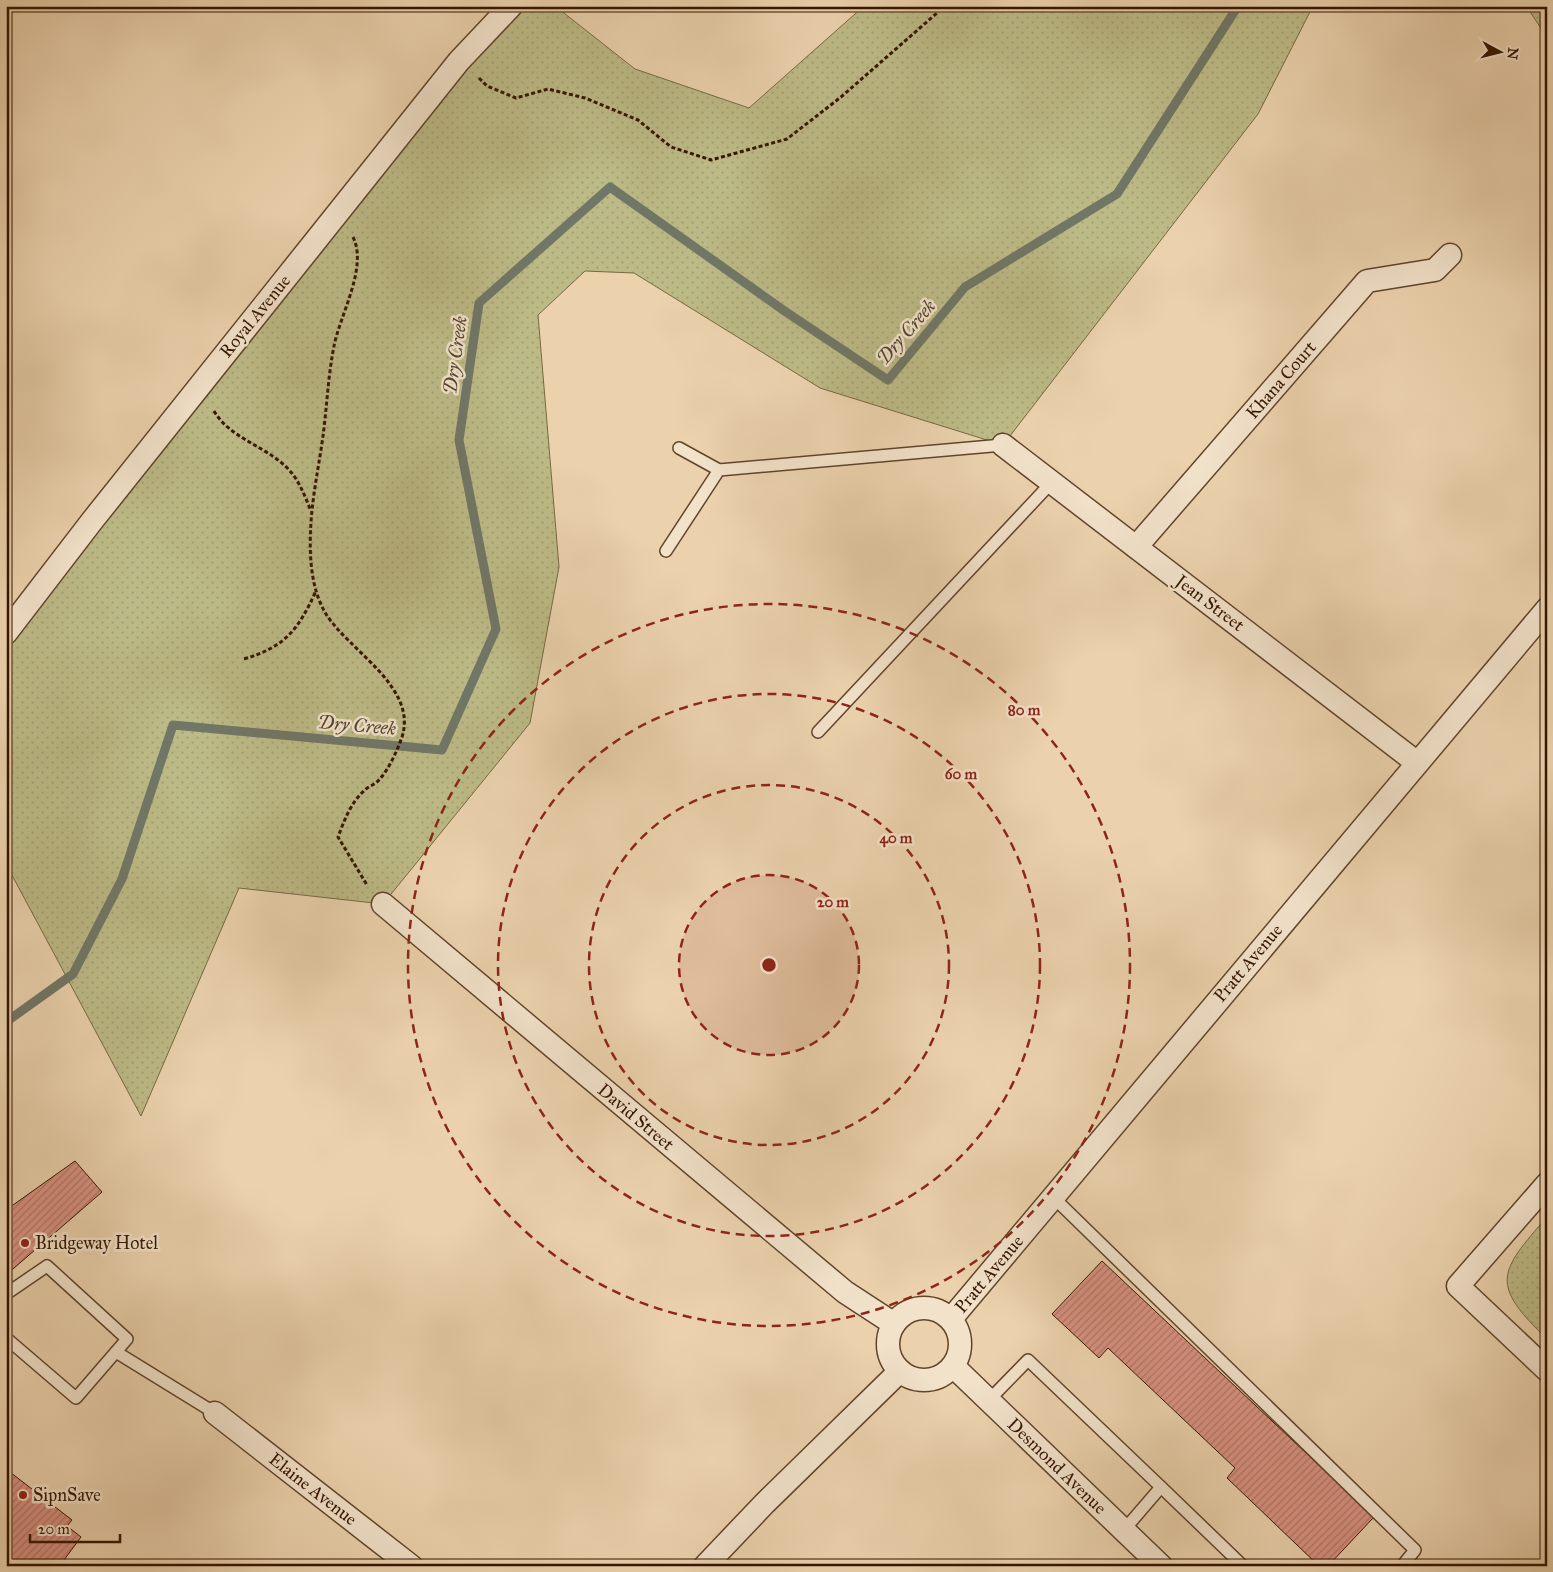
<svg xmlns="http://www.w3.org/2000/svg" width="1553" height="1572" font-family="'IM FELL Great Primer',serif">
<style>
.grass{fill:url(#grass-dots);stroke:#786843}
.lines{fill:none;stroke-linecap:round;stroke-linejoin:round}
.stream{stroke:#707767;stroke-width:9}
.building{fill:url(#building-hatch);stroke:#341500}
.service-casing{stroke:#62442b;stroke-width:14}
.minor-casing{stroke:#62442b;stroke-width:25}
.path{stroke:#341500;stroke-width:3;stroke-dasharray:4 2.5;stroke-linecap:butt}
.service{stroke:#f2e2ca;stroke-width:11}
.minor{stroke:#f2e2ca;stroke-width:22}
.ring{fill:none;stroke:#8f2418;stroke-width:2.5;stroke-dasharray:9 6}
.poi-dot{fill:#8f2418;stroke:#f2e2ca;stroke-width:2}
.labels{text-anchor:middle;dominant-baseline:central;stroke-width:5;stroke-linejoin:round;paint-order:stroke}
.street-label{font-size:18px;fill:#341500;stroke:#f2e2ca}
.poi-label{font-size:18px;fill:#341500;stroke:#f2e2ca;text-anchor:start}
.water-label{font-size:19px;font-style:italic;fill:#524633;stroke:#f2e2ca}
.centre{fill:#8f2418;stroke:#f2e2ca;stroke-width:2.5}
.ring-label{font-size:15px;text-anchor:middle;font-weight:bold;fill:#8f2418;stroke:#f2e2ca;stroke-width:5;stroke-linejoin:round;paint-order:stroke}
</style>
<defs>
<pattern id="grass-dots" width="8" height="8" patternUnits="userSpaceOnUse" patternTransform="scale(1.25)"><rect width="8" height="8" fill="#bcba86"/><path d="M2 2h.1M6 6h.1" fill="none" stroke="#a29f72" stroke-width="1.8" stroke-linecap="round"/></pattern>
<pattern id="building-hatch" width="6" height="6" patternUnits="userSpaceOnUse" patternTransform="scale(1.25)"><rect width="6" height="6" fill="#d99282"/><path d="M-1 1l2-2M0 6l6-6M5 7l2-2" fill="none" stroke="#b17668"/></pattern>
</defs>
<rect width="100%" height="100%" fill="#ebd2ad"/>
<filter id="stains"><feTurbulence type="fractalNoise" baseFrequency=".004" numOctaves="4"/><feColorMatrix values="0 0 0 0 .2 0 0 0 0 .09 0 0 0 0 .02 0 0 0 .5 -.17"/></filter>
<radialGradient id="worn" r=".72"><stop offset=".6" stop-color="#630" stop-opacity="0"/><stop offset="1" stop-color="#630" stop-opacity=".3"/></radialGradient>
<g class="grass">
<path d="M511 6H555L635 69 749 108 864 6H1313L1258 114 1003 445 820 388 634 273 585 271 538 315 559 567 530 723 383 904 239 888 141 1116 6 864V633Z"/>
<path d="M1526 6H1547V37Z"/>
<path d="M1547 1217V1339C1490 1284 1498 1273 1547 1217Z"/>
</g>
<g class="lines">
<path class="stream" d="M6 1022 73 974 122 879 173 725 442 750 496 629 459 440 479 303 610 187 786 312 888 380 965 287 1117 194 1238 6"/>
</g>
<g class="building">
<path d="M75 1161 102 1192 6 1275V1210Z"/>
<path d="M1102 1261 1374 1517 1328 1566H1319L1227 1478 1235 1468 1108 1348 1099 1358 1052 1314Z"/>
<path d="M6 1469 72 1520 67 1526 81 1537 61 1564 63 1566H6Z"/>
</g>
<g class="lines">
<defs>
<g id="service">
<path d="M679 448 719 470"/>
<path d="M666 551 719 470 1003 445"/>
<path d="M818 732 1052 482"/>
<path d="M1053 1197 1415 1550 1402 1566"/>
<path d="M6 1294 47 1266 127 1339 76 1398 6 1338"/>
<path d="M116 1352 215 1413"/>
<path d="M989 1400 1028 1360 1161 1487 1124 1530"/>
<path d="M1161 1487 1243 1566"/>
</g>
<g id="minor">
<path d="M1003 445 1416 762"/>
<path d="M1136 547 1367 281 1435 270 1450 255"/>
<path d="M6 633 92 521 459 61 511 6"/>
<path d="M383 904 845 1292 894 1324"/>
<path d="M1547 1184 1458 1286 1547 1370"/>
<circle cx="924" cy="1344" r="36"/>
<path d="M951 1319 1547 609"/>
<path d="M953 1366 1161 1566"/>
<path d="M215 1413 411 1566"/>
<path d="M705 1566 765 1503 900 1371"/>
</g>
</defs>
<use href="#service" class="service-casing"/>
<use href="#minor" class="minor-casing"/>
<g class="path">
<path d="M479 78 487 86 516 98 548 89 585 98 638 120 671 147 711 160 787 139 841 97 945 6"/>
<path d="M353 237C368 267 340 315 334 346 328 376 327 406 323 436 319 465 313 493 311 522 309 552 310 588 326 614 349 651 418 687 402 737 397 751 389 769 379 780 375 785 368 786 364 791 351 802 344 821 338 837L367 885"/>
<path d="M214 411C229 437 262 445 284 465 298 477 304 494 311 511"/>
<path d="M244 659C285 647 298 630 316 591"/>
</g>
<use href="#service" class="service"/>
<use href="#minor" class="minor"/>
</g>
<circle cx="769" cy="965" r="90" fill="#8f2418" fill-opacity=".12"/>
<g class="ring">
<circle cx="769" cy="965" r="90"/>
<circle cx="769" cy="965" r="180"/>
<circle cx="769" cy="965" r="271"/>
<circle cx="769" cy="965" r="361"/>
</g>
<g class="poi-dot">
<circle cx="25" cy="1243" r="5"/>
<circle cx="23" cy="1495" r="5"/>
</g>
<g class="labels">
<g class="street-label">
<text transform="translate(255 316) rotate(-51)">Royal Avenue</text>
<text transform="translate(1281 380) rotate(-49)">Khana Court</text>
<text transform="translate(1210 603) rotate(37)">Jean Street</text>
<text transform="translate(1248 963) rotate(-50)">Pratt Avenue</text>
<text transform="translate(636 1117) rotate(40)">David Street</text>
<text transform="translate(989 1274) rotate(-50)">Pratt Avenue</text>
<text transform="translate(1057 1466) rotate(44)">Desmond Avenue</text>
<text transform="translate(313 1489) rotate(38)">Elaine Avenue</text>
</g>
<g class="poi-label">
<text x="35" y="1243">Bridgeway Hotel</text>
<text x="33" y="1495">SipnSave</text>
</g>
<g class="water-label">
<text transform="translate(906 332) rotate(-49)">Dry Creek</text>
<text transform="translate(455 355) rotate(-82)">Dry Creek</text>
<text transform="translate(357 725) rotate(5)">Dry Creek</text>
</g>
</g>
<circle cx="769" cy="965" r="8" class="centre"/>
<g class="ring-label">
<text x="1024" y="715">80 m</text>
<text x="961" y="779">60 m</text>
<text x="896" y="843">40 m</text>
<text x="833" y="907">20 m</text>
</g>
<rect width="1553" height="1572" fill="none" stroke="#ebd2ad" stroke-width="25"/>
<rect x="8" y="8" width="1538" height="1557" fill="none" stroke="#341500" stroke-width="2.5"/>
<rect x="12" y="12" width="1528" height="1547" fill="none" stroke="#341500"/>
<g transform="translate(1500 52) rotate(97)" stroke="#f2e2ca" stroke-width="4" paint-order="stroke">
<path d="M0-4L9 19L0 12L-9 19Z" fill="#341500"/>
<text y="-8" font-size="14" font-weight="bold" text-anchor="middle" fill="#341500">N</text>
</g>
<path d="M30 1534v8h90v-8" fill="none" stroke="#341500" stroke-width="2.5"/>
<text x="38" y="1534" font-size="15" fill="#341500" stroke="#f2e2ca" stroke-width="4" paint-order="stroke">20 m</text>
<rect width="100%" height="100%" filter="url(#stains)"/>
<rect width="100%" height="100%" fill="url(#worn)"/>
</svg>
